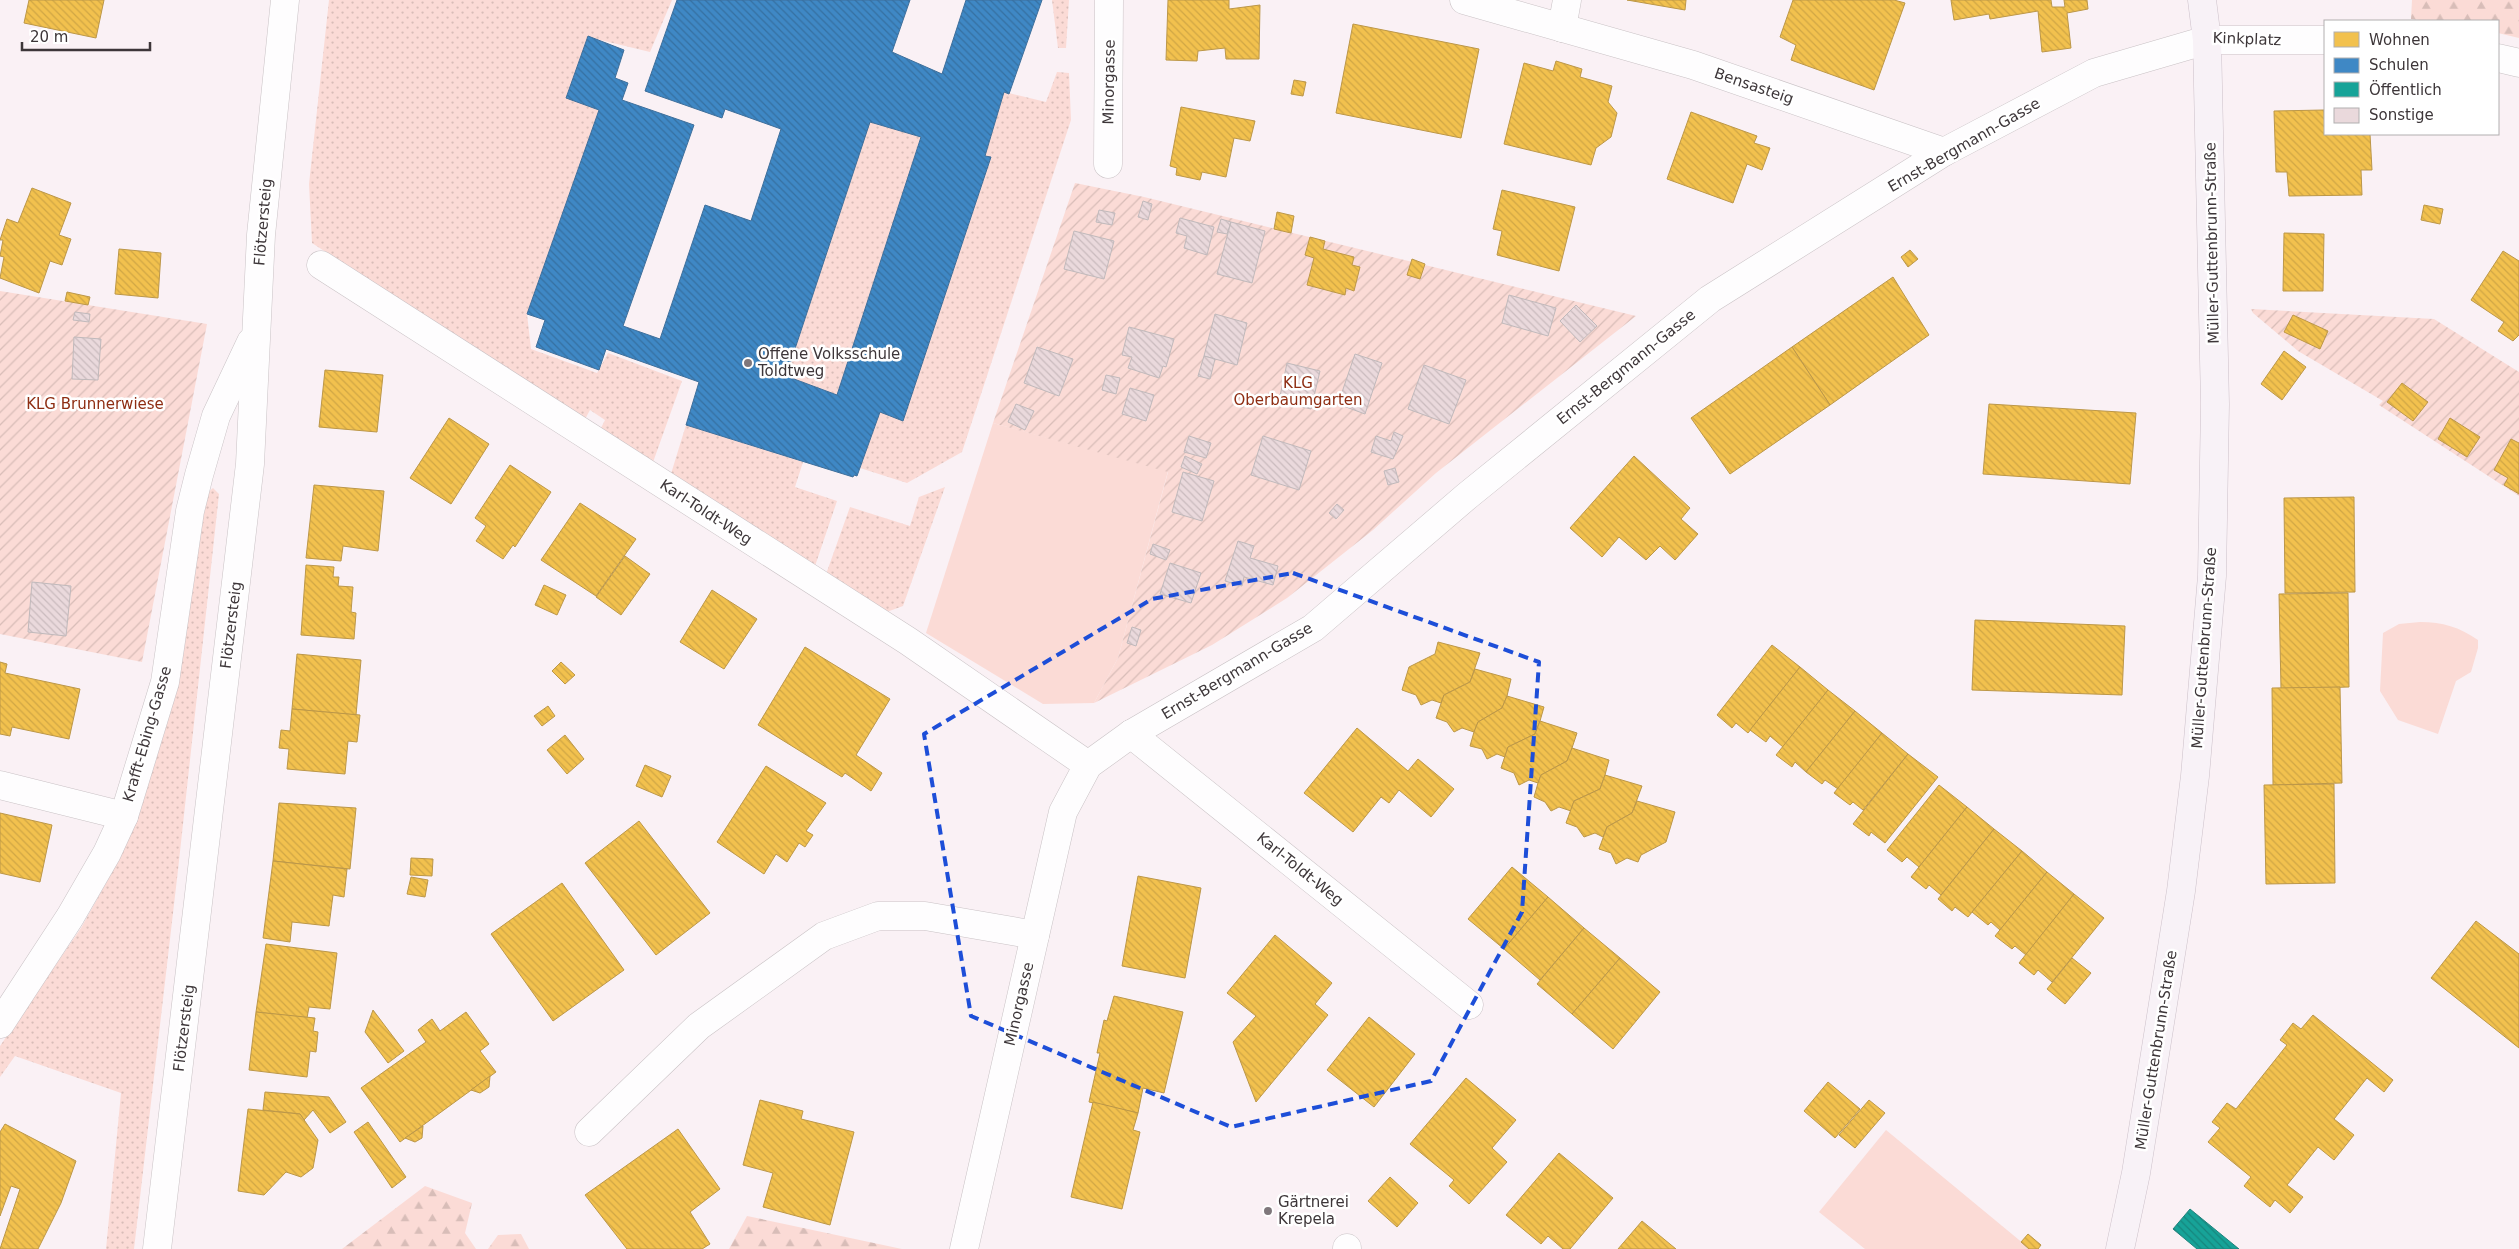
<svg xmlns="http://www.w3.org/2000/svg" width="2519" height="1249" font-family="'DejaVu Sans',sans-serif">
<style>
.grass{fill:url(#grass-dots)}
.forest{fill:url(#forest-firs)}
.park{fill:#fbdbd6}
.garden{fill:url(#garden-furrows)}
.homes{fill:url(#homes-back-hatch);stroke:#bc9748}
.schools{fill:url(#schools-back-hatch);stroke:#3e6f9b;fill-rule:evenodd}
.public{fill:url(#public-back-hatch);stroke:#22827c}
.building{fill:url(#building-back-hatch);stroke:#c0b9bb}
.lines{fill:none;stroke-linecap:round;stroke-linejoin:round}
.minor-casing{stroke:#c9c2c5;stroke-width:29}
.major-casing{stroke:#ccc0c9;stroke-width:29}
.minor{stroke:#fefdfe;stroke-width:28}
.major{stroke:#f8f2f7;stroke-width:28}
.marked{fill:none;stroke:#1d4ed8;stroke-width:4;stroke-dasharray:10 6;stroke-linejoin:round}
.poi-dot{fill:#7f777b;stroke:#fff;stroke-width:2}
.labels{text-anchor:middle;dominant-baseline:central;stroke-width:5;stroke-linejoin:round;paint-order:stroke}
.street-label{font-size:15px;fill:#3d3639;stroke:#fff}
.poi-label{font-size:15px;fill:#3d3639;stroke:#fff;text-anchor:start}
.park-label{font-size:15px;fill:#8e2d12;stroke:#fff}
</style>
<defs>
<pattern id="grass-dots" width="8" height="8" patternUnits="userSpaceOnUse" patternTransform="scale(1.25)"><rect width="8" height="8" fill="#fbdbd6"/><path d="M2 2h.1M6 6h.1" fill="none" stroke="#d8bdb8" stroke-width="1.8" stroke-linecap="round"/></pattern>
<pattern id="forest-firs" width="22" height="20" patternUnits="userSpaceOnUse" patternTransform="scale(1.25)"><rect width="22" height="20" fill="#fbdbd6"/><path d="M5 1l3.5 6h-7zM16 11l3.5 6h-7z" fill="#d8bdb8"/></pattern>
<pattern id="garden-furrows" width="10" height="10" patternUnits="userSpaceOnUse" patternTransform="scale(1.25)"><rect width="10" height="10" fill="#fbdbd6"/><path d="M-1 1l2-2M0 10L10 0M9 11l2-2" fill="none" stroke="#d8bdb8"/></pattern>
<pattern id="homes-back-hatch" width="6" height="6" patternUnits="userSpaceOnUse" patternTransform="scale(1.25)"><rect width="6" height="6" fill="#f2c14e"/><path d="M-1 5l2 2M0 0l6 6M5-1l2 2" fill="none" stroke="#d0a645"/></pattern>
<pattern id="schools-back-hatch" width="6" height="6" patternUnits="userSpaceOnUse" patternTransform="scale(1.25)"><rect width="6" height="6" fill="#3f88c5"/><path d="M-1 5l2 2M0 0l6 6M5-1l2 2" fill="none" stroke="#3670a1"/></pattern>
<pattern id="public-back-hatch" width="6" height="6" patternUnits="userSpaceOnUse" patternTransform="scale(1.25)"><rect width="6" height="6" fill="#17a398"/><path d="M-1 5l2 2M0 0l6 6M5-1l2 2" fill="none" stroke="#16867d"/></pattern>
<pattern id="building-back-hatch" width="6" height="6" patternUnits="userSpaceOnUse" patternTransform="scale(1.25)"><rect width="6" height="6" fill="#ead9dc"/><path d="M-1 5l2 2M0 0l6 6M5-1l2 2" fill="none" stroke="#cabbbe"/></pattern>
</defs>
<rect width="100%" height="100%" fill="#faf1f5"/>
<g class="grass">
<path d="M329 0H672L650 52 588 37 566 97 599 110 527 314 531 349 597 373 608 353 682 381 652 465 599 432 605 420 590 410 584 421 312 243 309 184Z"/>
<path d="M1052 0H1069L1066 48H1058Z"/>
<path d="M1057 72 1069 73 1071 120 962 452 907 483 860 468 880 412 903 420 991 158 985 156 1004 92 1046 102Z"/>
<path d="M870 122 921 137 837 395 786 376Z"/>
<path d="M686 425 803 462 795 487 837 501 814 569 670 477Z"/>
<path d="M945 487 903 606 884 613 825 577 850 507 910 526 919 497Z"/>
<path d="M213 488 219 494 178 870 134 1249H106L121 1093 15 1056 0 1077V1046L81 928 110 876 130 831 206 494Z"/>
</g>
<g class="forest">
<path d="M2412 0H2519V38L2498 33V21H2428L2411 19Z"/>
<path d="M425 1186 472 1203 465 1233 476 1249H342Z"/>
<path d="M747 1216 902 1249H729Z"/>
<path d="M521 1234 529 1249H488L498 1235Z"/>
</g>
<g class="park">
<path d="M993 423 1168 471 1118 658 1094 703 1043 704 926 633Z"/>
<path d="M2420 622C2443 622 2459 627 2478 640V648L2471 672 2456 681 2438 734 2398 720 2380 691 2383 633 2399 624Z"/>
<path d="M1886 1130 2030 1249H1865L1819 1212Z"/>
</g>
<g class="garden">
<path d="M1075 183 1144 197 1636 316 1436 473 1373 530 1287 598 1212 645 1094 703 1118 658 1168 472 993 423Z"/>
<path d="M0 291 207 324 142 662 0 634Z"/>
<path d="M2251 309 2434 319 2519 372V496L2379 405 2383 401 2298 351 2253 313Z"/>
</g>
<g class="homes">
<path d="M29 0H104L96 38 24 23Z"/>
<path d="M1168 0H1229V9L1260 5 1259 59H1226L1225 48 1198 51 1197 61 1166 60Z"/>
<path d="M1627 0H1686L1685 10Z"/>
<path d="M1793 0H1894L1905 3 1874 90 1791 60 1796 45 1780 37Z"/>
<path d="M1951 0H2051L2052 7H2065L2064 0H2087L2088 9 2067 13 2071 48 2042 52 2038 11 1990 19 1989 14 1954 20Z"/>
<path d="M1353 24 1479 49 1461 138 1336 113Z"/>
<path d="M1556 61 1582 69 1580 77 1612 86 1608 102 1617 113 1611 137 1596 148 1591 165 1504 144 1524 63 1553 71Z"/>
<path d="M1294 80 1306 82 1303 96 1291 94Z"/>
<path d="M1181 107 1255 121 1250 141 1234 138 1226 177 1202 172 1200 180 1176 175 1177 168 1170 166Z"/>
<path d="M2324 110 2325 134H2370L2372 170H2361L2362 195 2289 196 2287 172H2276L2274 111Z"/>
<path d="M1691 112 1757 136 1754 143 1770 148 1762 170 1747 164 1733 203 1667 179Z"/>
<path d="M32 188 71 203 59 235 71 239 62 265 50 261 39 293 0 278 4 257 0 256 3 240H0L7 219 18 223Z"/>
<path d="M1502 190 1575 207 1559 271 1497 255 1502 231 1493 229Z"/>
<path d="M2424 205 2443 209 2440 224 2421 220Z"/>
<path d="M1277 212 1294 216 1291 233 1274 229Z"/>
<path d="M2284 233 2324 234 2323 291H2283Z"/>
<path d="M1310 237 1325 241 1323 249 1354 257 1352 265 1360 267 1354 291 1346 288 1345 295 1307 285 1314 258 1305 255Z"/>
<path d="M119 249 161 253 158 298 115 294Z"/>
<path d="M1910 250 1918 259 1908 267 1901 257Z"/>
<path d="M2503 251 2519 261V335L2513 341 2498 331 2504 322 2471 300Z"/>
<path d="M1412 259 1425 264 1420 279 1407 275Z"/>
<path d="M1893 277 1929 335 1830 405 1792 347Z"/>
<path d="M67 292 90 297 88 305 65 301Z"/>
<path d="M2293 315 2328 331 2320 349 2284 332Z"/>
<path d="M1792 347 1830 405 1730 474 1691 418Z"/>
<path d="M2284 351 2306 367 2282 400 2261 384Z"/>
<path d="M325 370 383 375 377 432 319 427Z"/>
<path d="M2402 383 2428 402 2413 421 2387 402Z"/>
<path d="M1989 404 2136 413 2130 484 1983 474Z"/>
<path d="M449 418 489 444 451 504 410 478Z"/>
<path d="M2450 418 2480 437 2467 457 2438 439Z"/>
<path d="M2511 439 2519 443V494L2504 485 2508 478 2494 470Z"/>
<path d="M1634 456 1690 508 1681 519 1698 534 1675 560 1660 546 1646 560 1619 537 1602 557 1570 528Z"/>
<path d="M510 465 551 492 515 547 513 545 503 559 476 541 486 526 475 518Z"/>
<path d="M314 485 384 491 378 551 343 546 341 561 306 558Z"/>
<path d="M2354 497 2355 592 2285 593 2284 498Z"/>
<path d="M580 503 636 539 596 596 541 560Z"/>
<path d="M625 556 650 574 621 615 596 597Z"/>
<path d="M306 565 334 567 333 577H339L338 586 353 587 351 612 356 613 354 639 301 635Z"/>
<path d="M544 585 566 595 557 615 535 605Z"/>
<path d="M712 590 757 619 724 669 680 642Z"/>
<path d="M2348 593 2349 687 2281 689 2279 594Z"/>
<path d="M1975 620 2125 626 2122 695 1972 690Z"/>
<path d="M1438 642 1480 653 1470 682 1444 695 1441 703 1432 700 1421 705 1416 695 1402 690 1409 667 1435 654Z"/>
<path d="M1772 645 1800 667 1748 733 1736 723 1732 728 1717 715Z"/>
<path d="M805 647 890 699 856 755 882 773 871 791 845 773 842 777 758 725Z"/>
<path d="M297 654 361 660 356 715 292 709Z"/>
<path d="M0 662 7 664 5 673 80 689 69 739 12 727 10 736 0 734Z"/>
<path d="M561 662 575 675 565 684 552 671Z"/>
<path d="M1800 667 1828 690 1783 747 1770 736 1766 742 1750 730Z"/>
<path d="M1475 669 1511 679 1507 696 1502 708 1478 722 1474 732 1462 728 1454 732 1447 722 1436 718 1444 695 1470 682Z"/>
<path d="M2340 687 2342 783 2273 785 2272 688Z"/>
<path d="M1828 690 1855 711 1806 772 1795 762 1792 767 1776 755Z"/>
<path d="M1507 696 1544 707 1540 721 1535 734 1508 747 1505 757 1497 754 1487 759 1482 749 1470 746 1474 732 1478 722 1502 708Z"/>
<path d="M548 706 555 716 542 726 534 716Z"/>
<path d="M292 709 360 715 357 742 348 741 345 774 287 769 289 749 279 748 281 730 290 731Z"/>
<path d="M1855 711 1882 733 1838 789 1825 780 1822 784 1806 772Z"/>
<path d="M1540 721 1577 733 1572 748 1567 761 1541 775 1538 783 1529 780 1519 785 1514 773 1501 768 1508 747 1535 734Z"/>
<path d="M1357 728 1408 771 1418 759 1454 789 1431 817 1399 790 1389 803 1381 797 1353 832 1304 793Z"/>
<path d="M1882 733 1908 754 1863 810 1853 802 1850 805 1834 793Z"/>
<path d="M565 735 584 759 567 774 547 750Z"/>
<path d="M1572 748 1609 760 1605 775 1600 789 1574 801 1571 811 1559 807 1551 811 1545 802 1534 797 1538 783 1541 775 1567 761Z"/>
<path d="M1908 754 1938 777 1885 843 1871 832 1869 836 1853 824Z"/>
<path d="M645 765 671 776 662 797 636 786Z"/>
<path d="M766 766 826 803 806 831 813 835 805 847 799 843 787 862 776 854 764 874 717 842Z"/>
<path d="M1605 775 1642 786 1632 813 1607 827 1603 837 1595 833 1584 837 1577 827 1566 823 1574 801 1600 789Z"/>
<path d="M2334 784 2335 883 2266 884 2264 785Z"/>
<path d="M1939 785 1967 807 1919 867 1907 857 1902 862 1887 850Z"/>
<path d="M1637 801 1675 812 1666 842 1641 855 1638 862 1627 858 1616 864 1611 853 1599 849 1607 827 1632 813Z"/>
<path d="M279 803 356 808 350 869 273 861Z"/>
<path d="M1967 807 1994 829 1941 895 1929 885 1926 889 1911 877Z"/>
<path d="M0 813 52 825 40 882 0 873Z"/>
<path d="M639 821 710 913 656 955 585 863Z"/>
<path d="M1994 829 2022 851 1968 917 1955 907 1952 911 1938 899Z"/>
<path d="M2022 851 2047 872 2000 930 1991 922 1988 925 1972 912Z"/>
<path d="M411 858 433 859 432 876 410 875Z"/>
<path d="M273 861 347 869 344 897 333 895 329 926 292 922 290 942 263 938Z"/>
<path d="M1512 867 1548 897 1504 949 1468 919Z"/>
<path d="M2047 872 2074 894 2026 955 2015 946 2012 949 1995 936Z"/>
<path d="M1138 876 1201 888 1185 978 1122 966Z"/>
<path d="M411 877 428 880 425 897 407 894Z"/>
<path d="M562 883 624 970 553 1021 491 934Z"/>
<path d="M2074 894 2104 918 2052 982 2038 970 2034 975 2019 963Z"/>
<path d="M1548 897 1584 928 1540 980 1504 949Z"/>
<path d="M2476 921 2519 954V1048L2431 978Z"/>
<path d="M1584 928 1620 958 1572 1014 1537 984Z"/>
<path d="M1275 935 1332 983 1315 1004 1328 1015 1256 1102 1233 1042 1256 1016 1227 993Z"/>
<path d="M266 944 337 953 330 1009 309 1007 307 1018 256 1012Z"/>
<path d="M1620 958 1660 992 1613 1049 1572 1014Z"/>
<path d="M2072 958 2091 973 2065 1004 2047 989Z"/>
<path d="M1114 996 1183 1012 1164 1093 1143 1088 1138 1113 1089 1102 1100 1053H1097L1104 1020 1107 1021Z"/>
<path d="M373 1010 404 1051 388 1063 365 1032Z"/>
<path d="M256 1012 315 1018 313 1031 318 1032 316 1052 310 1051 307 1077 249 1070Z"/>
<path d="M466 1012 489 1044 480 1051 496 1072 400 1142 361 1088 426 1042 418 1030 432 1019 440 1031Z"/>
<path d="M2313 1015 2393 1080 2384 1092 2367 1078 2334 1119 2354 1135 2334 1160 2318 1147 2287 1185 2303 1197 2290 1213 2275 1200 2270 1207 2244 1186 2251 1177 2208 1142 2220 1128 2212 1122 2227 1103 2236 1109 2287 1045 2280 1040 2293 1023 2301 1029Z"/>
<path d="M1369 1017 1415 1054 1374 1107 1327 1070Z"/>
<path d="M490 1076 489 1087 480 1093 471 1090Z"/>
<path d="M1466 1078 1516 1120 1492 1148 1507 1162 1469 1204 1449 1186 1454 1180 1410 1144Z"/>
<path d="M1828 1082 1860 1109 1835 1138 1804 1111Z"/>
<path d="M265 1092 329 1097 346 1122 330 1133 313 1110 304 1120 300 1114 263 1110Z"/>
<path d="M760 1100 803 1111 801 1119 854 1132 830 1225 763 1207 773 1173 743 1165Z"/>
<path d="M1869 1100 1885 1113 1855 1148 1839 1135Z"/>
<path d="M1093 1102 1138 1113 1133 1130 1140 1132 1122 1209 1071 1197Z"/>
<path d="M248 1109 300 1114 318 1140 313 1168 301 1177 286 1172 264 1195 238 1191Z"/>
<path d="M368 1122 406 1177 392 1188 354 1132Z"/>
<path d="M5 1124 76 1161 61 1203 38 1249H0L20 1189 11 1186 0 1216V1132Z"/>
<path d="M423 1126 422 1138 415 1142 405 1138Z"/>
<path d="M678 1129 720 1189 690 1212 710 1244 702 1249H627L585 1195Z"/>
<path d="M1559 1153 1613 1198 1570 1249H1563L1548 1236 1541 1244 1506 1215Z"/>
<path d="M1390 1177 1418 1203 1397 1227 1368 1201Z"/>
<path d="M1642 1221 1676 1249H1618Z"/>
<path d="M2028 1234 2041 1245 2038 1249H2029L2021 1242Z"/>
</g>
<path class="schools" d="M677 0H910L892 52 942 74 966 0H1042L1009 94 1004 92 985 156 991 157 903 421 880 412 857 476 854 475 853 477 686 425 699 382 606 349 599 370 536 347 545 320 527 314 599 110 566 98 588 36 624 50 615 78 628 83 622 100 694 125 623 326 660 339 705 205 751 221 781 129 725 109 722 118 645 91ZM870 122 921 137 837 395 786 376Z"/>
<path class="public" d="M2190 1209 2239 1249H2197L2173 1229Z"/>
<g class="building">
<path d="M1143 201 1152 204 1148 220 1138 217Z"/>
<path d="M1099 210 1115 213 1112 225 1096 222Z"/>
<path d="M1180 218 1214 227 1207 255 1184 248 1187 236 1176 233Z"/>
<path d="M1221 219 1231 222 1227 234 1217 232Z"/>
<path d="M1231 222 1265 231 1252 283 1217 274Z"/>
<path d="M1074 231 1114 241 1104 279 1064 269Z"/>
<path d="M1509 295 1556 308 1548 336 1502 323Z"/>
<path d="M1576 305 1597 326 1580 342 1560 321Z"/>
<path d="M75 312 90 314 89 322 73 320Z"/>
<path d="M1215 314 1247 323 1237 365 1204 356Z"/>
<path d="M1129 327 1174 339 1166 367 1163 366 1159 378 1128 368 1132 357 1122 355Z"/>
<path d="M74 337 101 339 98 380 72 379Z"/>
<path d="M1037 347 1073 359 1059 396 1024 383Z"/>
<path d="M1355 354 1382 363 1365 414 1338 404Z"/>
<path d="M1204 356 1215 359 1210 379 1198 376Z"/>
<path d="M1287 363 1320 371 1311 409 1279 401Z"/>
<path d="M1424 365 1466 380 1449 424 1408 409Z"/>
<path d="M1106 375 1120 378 1116 394 1102 390Z"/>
<path d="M1130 388 1154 395 1146 421 1122 414Z"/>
<path d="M1016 404 1034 411 1025 430 1008 422Z"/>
<path d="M1394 432 1403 436 1393 459 1371 452 1376 436 1391 441Z"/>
<path d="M1189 436 1211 443 1206 458 1184 452Z"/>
<path d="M1263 436 1311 451 1299 490 1251 475Z"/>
<path d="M1185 456 1202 464 1197 474 1181 467Z"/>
<path d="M1395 468 1399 482 1388 485 1384 471Z"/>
<path d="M1183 472 1214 481 1202 521 1172 512Z"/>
<path d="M1337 504 1344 510 1336 519 1329 513Z"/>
<path d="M1238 541 1254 546 1250 558 1278 566 1273 585 1244 577 1242 586 1225 581Z"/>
<path d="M1153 544 1170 550 1166 560 1150 554Z"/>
<path d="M1170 563 1201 573 1191 603 1160 594Z"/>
<path d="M32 582 71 586 66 636 28 632Z"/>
<path d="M1132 627 1141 630 1136 646 1127 643Z"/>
</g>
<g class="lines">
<defs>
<g id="minor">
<path d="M1464 0 1693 65 1944 152"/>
<path d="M1562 28 1567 0"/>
<path d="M2498 58 2519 63"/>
<path d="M1108 164 1109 0"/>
<path d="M321 265 908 641 1088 765"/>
<path d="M1131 734 1469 1005"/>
<path d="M0 785 124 816"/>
<path d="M0 1024 70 917 107 853 124 816 165 682 190 511 199 475 216 416 251 342"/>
<path d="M589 1132 699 1026 824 936 878 916H925L1035 935"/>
<path d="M1347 1248V1249"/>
<path d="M157 1249 250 464 261 235 285 0"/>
<path d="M964 1249 1063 812 1088 765 1131 734 1313 628 1467 496 1710 299 1944 152 2094 73 2207 40H2325"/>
</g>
<path id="major" d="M2120 1249 2136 1173 2181 891 2195 776 2212 576 2215 404 2207 40 2202 0"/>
</defs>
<use href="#minor" class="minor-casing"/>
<use href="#major" class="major-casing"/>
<use href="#minor" class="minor"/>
<use href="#major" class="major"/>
</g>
<path class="marked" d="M1293 573 1539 662 1522 912 1431 1081 1231 1127 971 1016 924 734 1152 599Z"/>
<g class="poi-dot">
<circle cx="748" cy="363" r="5"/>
<circle cx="1268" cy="1211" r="5"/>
</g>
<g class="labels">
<g class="street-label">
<text transform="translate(2247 39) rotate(2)">Kinkplatz</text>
<text transform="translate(1109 82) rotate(-89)">Minorgasse</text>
<text transform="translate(1754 86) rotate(19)">Bensasteig</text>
<text transform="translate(1964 145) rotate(-30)">Ernst-Bergmann-Gasse</text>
<text transform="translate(263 222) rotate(-85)">Flötzersteig</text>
<text transform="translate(2212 243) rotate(-91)">Müller-Guttenbrunn-Straße</text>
<text transform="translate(1626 367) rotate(-39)">Ernst-Bergmann-Gasse</text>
<text transform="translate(706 512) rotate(33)">Karl-Toldt-Weg</text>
<text transform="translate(231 625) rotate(-83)">Flötzersteig</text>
<text transform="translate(2204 648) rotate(-86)">Müller-Guttenbrunn-Straße</text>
<text transform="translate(1237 671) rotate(-31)">Ernst-Bergmann-Gasse</text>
<text transform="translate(147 734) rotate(-74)">Krafft-Ebing-Gasse</text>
<text transform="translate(1300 869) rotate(39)">Karl-Toldt-Weg</text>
<text transform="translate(1019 1004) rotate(-77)">Minorgasse</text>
<text transform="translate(184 1028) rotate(-83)">Flötzersteig</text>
<text transform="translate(2156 1050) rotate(-81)">Müller-Guttenbrunn-Straße</text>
</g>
<g class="poi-label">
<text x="758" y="354">Offene Volksschule<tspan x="758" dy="17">Toldtweg</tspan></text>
<text x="1278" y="1202">Gärtnerei<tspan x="1278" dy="17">Krepela</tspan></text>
</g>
<g class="park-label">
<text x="1298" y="383">KLG<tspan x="1298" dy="17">Oberbaumgarten</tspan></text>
<text x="95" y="404">KLG Brunnerwiese</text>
</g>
</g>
<rect x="2324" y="20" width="175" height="115" fill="#ffffff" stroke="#b1afb0"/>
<rect x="2334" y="32" width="25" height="15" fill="#f2c14e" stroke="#b1afb0"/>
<text x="2369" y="45" font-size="15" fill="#3d3639">Wohnen</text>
<rect x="2334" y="58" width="25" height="15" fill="#3f88c5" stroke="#b1afb0"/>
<text x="2369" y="70" font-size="15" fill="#3d3639">Schulen</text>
<rect x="2334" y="82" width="25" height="15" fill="#17a398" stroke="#b1afb0"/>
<text x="2369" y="95" font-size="15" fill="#3d3639">Öffentlich</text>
<rect x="2334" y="108" width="25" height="15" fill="#ead9dc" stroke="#b1afb0"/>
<text x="2369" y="120" font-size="15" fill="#3d3639">Sonstige</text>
<path d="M22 42v8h128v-8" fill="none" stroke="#3d3639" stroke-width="2.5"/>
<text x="30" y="42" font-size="15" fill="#3d3639" stroke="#ffffff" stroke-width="4" paint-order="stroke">20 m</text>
</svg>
